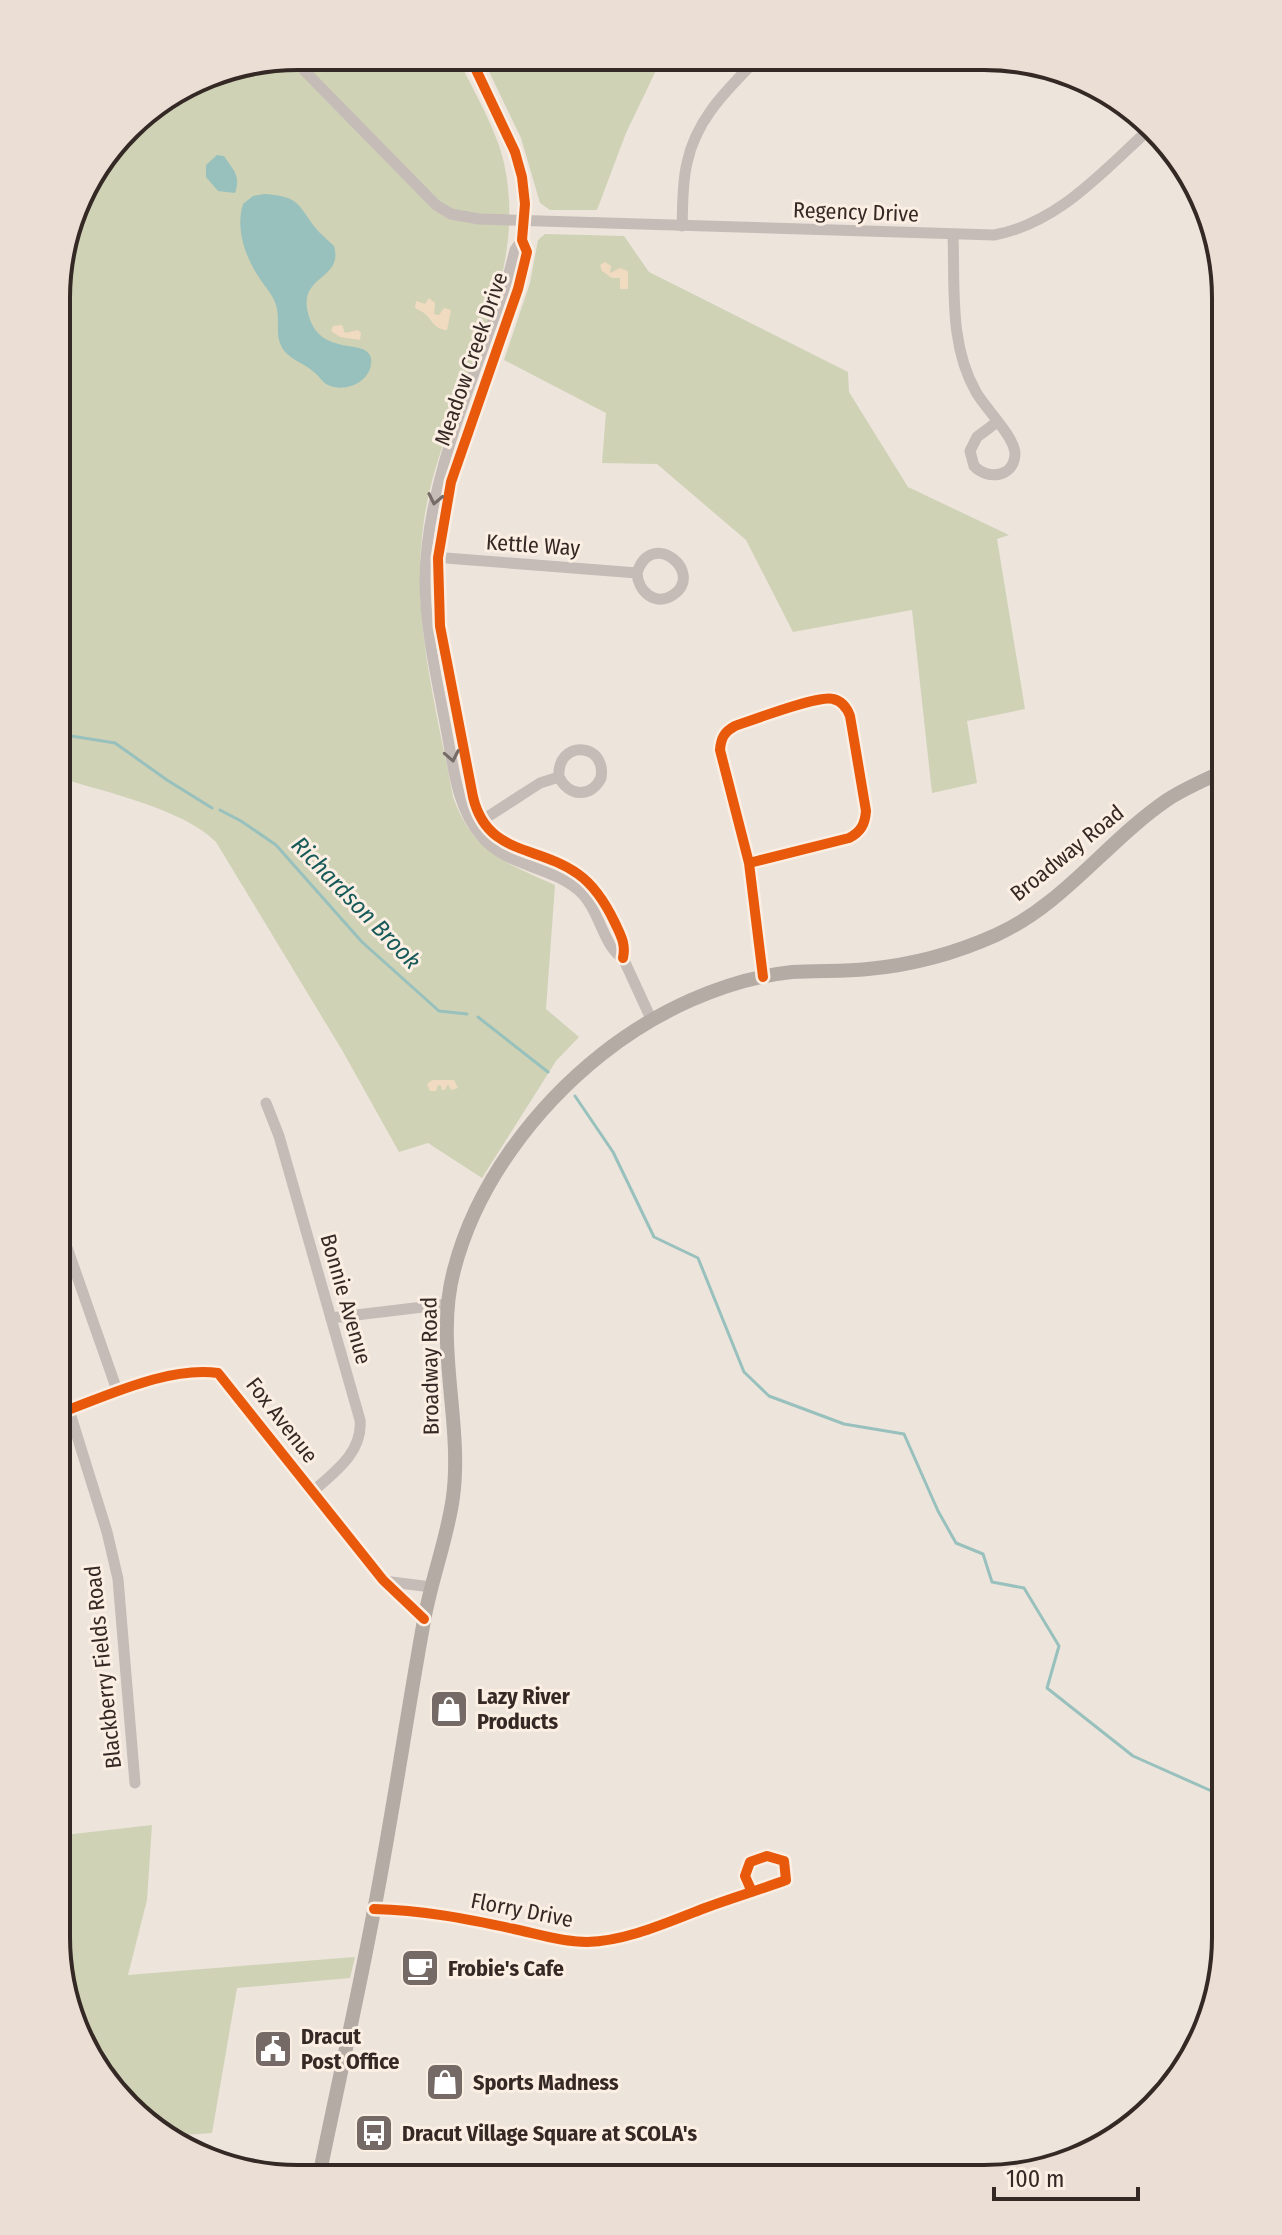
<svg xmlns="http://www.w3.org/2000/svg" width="1282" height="2235" font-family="'Fira Sans Condensed',sans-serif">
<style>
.green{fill:#cfd2b5}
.sand{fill:#f0dbc0}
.water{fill:#98c1bd}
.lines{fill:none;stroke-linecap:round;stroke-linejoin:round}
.stream{stroke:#98c1bd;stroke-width:3}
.minor{stroke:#c5bcb7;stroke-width:11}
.major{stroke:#b4aba5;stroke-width:14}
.cycleway-casing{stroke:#fbeee3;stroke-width:15}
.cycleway{stroke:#e8590c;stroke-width:10}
.oneway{stroke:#766b67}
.labels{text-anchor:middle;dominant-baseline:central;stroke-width:6;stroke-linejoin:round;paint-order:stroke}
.street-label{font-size:22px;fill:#352925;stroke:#fbeee3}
.poi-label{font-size:22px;font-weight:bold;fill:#352925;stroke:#fbeee3;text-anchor:start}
.water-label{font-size:24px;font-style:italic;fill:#175a59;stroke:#fbeee3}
.rim{fill:none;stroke:#352925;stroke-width:4}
</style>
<rect width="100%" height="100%" fill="#ede4dc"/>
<g class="green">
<path d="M298 56 457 57C472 88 497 130 504 163 532 290 442 398 424 520 410 614 436 705 453 797 473 852 504 862 555 885L546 1009 579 1037 556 1061 482 1178 428 1143 399 1152 342 1050 216 842C182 808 104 792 57 777L58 267 81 191 138 116 206 74Z"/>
<path d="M482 57 662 58 626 133 597 210H550L540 203 521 138Z"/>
<path d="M545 234 624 236 649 272 848 372 849 392 908 487 1009 535 997 539 1025 709 967 721 977 783 932 793 912 610 793 632 746 540 657 464 602 463 606 413 504 360 530 283 538 240Z"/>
<path d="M152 1825 147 1900 128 1975 355 1957 350 1978 237 1988 212 2133 184 2135 181 2147 139 2119 69 2015 56 1937V1836Z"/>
</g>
<g class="sand">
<path d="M605 262 611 266 610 273 620 268 628 271V289H620V278H612L602 271 600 265Z"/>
<path d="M429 298 435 303 434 314 439 315 444 308 451 310 447 330C435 330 433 321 425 314 422 311 418 310 415 308L416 301 425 304Z"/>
<path d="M342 325 345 333 358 330 361 333 360 340 340 337 331 331 333 326Z"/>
<path d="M432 1080H454L458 1088 451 1090 448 1084 445 1090H442L441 1086 438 1085 436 1091H430L427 1084Z"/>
</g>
<g class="water">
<path d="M217 155 224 156C234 171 241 176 235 193L218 191 206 177V165Z"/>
<path d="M264 194C303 196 298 208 319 232 324 237 329 241 334 246 344 280 298 275 308 313 319 359 367 337 371 358 374 380 347 394 328 385 323 383 319 376 315 373 306 364 293 361 285 352 273 337 281 321 276 305 273 295 266 288 260 279 246 258 235 230 243 204L253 196Z"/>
<path d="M58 291 64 292 62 334 68 445 62 446 59 439 62 360 58 332Z"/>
</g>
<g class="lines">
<g class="stream">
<path d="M57 736 65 735 115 743 167 780 212 808"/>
<path d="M220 810 241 821 276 845 362 942 439 1011 467 1014"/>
<path d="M478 1017 548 1072"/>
<path d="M575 1096 613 1152 654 1237 698 1258 744 1372 769 1396 844 1424 904 1434 938 1511 956 1543 983 1554 992 1582 1024 1588 1059 1646 1047 1688 1133 1756 1225 1797"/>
</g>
<g class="minor">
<path d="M291 57 436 205 451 214 479 219 994 235C1060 223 1104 169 1151 128"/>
<path d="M470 57 515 152 522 177 525 204 522 240 527 252 518 289 451 482 438 558 440 626 473 797C487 856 538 845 578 874 595 886 606 904 615 923 621 936 626 944 623 958"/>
<path d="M682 226C683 205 682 183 687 163 696 119 727 90 757 59"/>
<path d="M953 235C955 288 949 345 976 392 985 408 1015 437 1015 454 1014 478 987 480 974 466L970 451 977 437 997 422"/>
<path d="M522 240 515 250 507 281C476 374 426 481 425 579 425 628 436 675 445 723 453 762 455 806 482 837 506 866 549 866 577 889 600 907 602 946 623 958L652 1021"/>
<path d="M433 557 637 573C651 527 706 573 673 595 655 607 638 591 637 573"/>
<path d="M478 823 540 783 559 777C556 740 607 741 601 778 591 798 569 797 559 777"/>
<path d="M749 863 849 838C861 832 865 824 866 811L850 716C847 708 842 701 833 699 818 695 753 720 735 726 724 732 721 738 720 750L749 863 763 977"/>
<path d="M266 1103 279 1136 360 1420C363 1452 335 1472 312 1492"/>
<path d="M57 1219 118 1393"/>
<path d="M331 1318 448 1304"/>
<path d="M69 1410 107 1532 118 1579 135 1783"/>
<path d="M57 1414C105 1397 167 1366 218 1373L383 1580 424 1619"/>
<path d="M384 1581 431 1587"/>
<path d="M374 1909C422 1910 468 1919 514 1929 538 1934 563 1942 587 1942 627 1941 668 1922 705 1908 732 1898 759 1890 786 1880L784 1861 767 1856 750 1862 745 1876 752 1892"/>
</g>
<path class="major" d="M319 2177C336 2093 355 2010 371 1926 391 1826 405 1726 423 1626 430 1582 447 1541 453 1497 463 1422 434 1344 454 1270 476 1185 534 1108 602 1054 655 1012 724 979 792 972 817 970 843 972 868 969 912 965 956 953 996 935 1063 905 1107 841 1167 800 1185 788 1207 779 1226 770"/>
<defs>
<g id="cycleway">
<path d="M470 57 515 152 522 177 525 204 522 240 527 252 518 289 451 482 438 558 440 626 473 797C487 856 538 845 578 874 595 886 606 904 615 923 621 936 626 944 623 958"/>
<path d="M749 863 849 838C861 832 865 824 866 811L850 716C847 708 842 701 833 699 818 695 753 720 735 726 724 732 721 738 720 750L749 863 763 977"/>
<path d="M57 1414C105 1397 167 1366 218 1373L383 1580 424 1619"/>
<path d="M374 1909C422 1910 468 1919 514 1929 538 1934 563 1942 587 1942 627 1941 668 1922 705 1908 732 1898 759 1890 786 1880L784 1861 767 1856 750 1862 745 1876 752 1892"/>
</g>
</defs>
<use href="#cycleway" class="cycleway-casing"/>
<use href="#cycleway" class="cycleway"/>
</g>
<defs><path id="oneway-chevron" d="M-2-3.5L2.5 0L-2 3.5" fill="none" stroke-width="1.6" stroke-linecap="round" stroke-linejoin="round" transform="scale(2)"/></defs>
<g class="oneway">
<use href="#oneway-chevron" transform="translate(435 499) rotate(102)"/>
<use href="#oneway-chevron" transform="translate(452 756) rotate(79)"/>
</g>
<defs>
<symbol id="shop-square" viewBox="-11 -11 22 22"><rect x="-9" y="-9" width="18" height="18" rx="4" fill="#756a65" stroke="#fbeee3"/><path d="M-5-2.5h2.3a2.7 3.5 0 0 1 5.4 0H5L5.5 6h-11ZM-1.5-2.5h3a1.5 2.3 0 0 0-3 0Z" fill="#fff"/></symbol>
<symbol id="cafe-square" viewBox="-11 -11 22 22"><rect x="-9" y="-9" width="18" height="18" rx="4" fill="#756a65" stroke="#fbeee3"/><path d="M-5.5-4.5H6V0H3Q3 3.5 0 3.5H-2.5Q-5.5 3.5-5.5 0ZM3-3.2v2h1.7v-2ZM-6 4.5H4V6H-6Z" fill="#fff"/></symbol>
<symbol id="civic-square" viewBox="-11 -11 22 22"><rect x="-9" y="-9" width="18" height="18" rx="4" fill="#756a65" stroke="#fbeee3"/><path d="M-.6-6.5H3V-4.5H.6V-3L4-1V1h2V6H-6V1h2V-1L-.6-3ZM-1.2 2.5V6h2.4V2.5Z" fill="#fff"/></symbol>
<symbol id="bus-square" viewBox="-11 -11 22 22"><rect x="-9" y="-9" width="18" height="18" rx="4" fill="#756a65" stroke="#fbeee3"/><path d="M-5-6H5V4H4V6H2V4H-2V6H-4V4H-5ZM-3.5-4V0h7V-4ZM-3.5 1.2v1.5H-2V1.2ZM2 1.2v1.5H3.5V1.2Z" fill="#fff"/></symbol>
</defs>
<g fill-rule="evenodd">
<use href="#shop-square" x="427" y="1687" width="44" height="44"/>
<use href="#cafe-square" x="398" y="1946" width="44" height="44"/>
<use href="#civic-square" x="251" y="2027" width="44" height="44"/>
<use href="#shop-square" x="423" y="2060" width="44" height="44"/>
<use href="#bus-square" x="352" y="2111" width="44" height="44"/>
</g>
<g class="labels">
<g class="street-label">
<text transform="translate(856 212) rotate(2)">Regency Drive</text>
<text transform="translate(471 359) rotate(-71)">Meadow Creek Drive</text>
<text transform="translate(533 545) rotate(4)">Kettle Way</text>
<text transform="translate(1067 853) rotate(-39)">Broadway Road</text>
<text transform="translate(346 1299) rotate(74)">Bonnie Avenue</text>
<text transform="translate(430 1366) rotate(-91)">Broadway Road</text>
<text transform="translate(282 1420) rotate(52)">Fox Avenue</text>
<text transform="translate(103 1667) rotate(-96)">Blackberry Fields Road</text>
<text transform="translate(522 1910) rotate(11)">Florry Drive</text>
</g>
<g class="poi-label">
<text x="477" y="1696">Lazy River<tspan x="477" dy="25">Products</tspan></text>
<text x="448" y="1968">Frobie's Cafe</text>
<text x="301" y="2036">Dracut<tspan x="301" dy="25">Post Office</tspan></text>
<text x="473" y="2082">Sports Madness</text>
<text x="402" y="2133">Dracut Village Square at SCOLA's</text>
</g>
<g class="water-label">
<text transform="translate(356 903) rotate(46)">Richardson Brook</text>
</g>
</g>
<path d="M0 0H1282V2235H0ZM298 70H984A228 228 0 0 1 1212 298V1937A228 228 0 0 1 984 2165H298A228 228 0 0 1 70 1937V298A228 228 0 0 1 298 70Z" fill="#ebded4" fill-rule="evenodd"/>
<path class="rim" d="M298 70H984A228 228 0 0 1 1212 298V1937A228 228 0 0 1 984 2165H298A228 228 0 0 1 70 1937V298A228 228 0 0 1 298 70Z"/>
<path d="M994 2187v12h144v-12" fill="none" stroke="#352925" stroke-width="4"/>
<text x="1006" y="2187" font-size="24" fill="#352925" stroke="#fbeee3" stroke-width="6" paint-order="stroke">100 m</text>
</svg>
